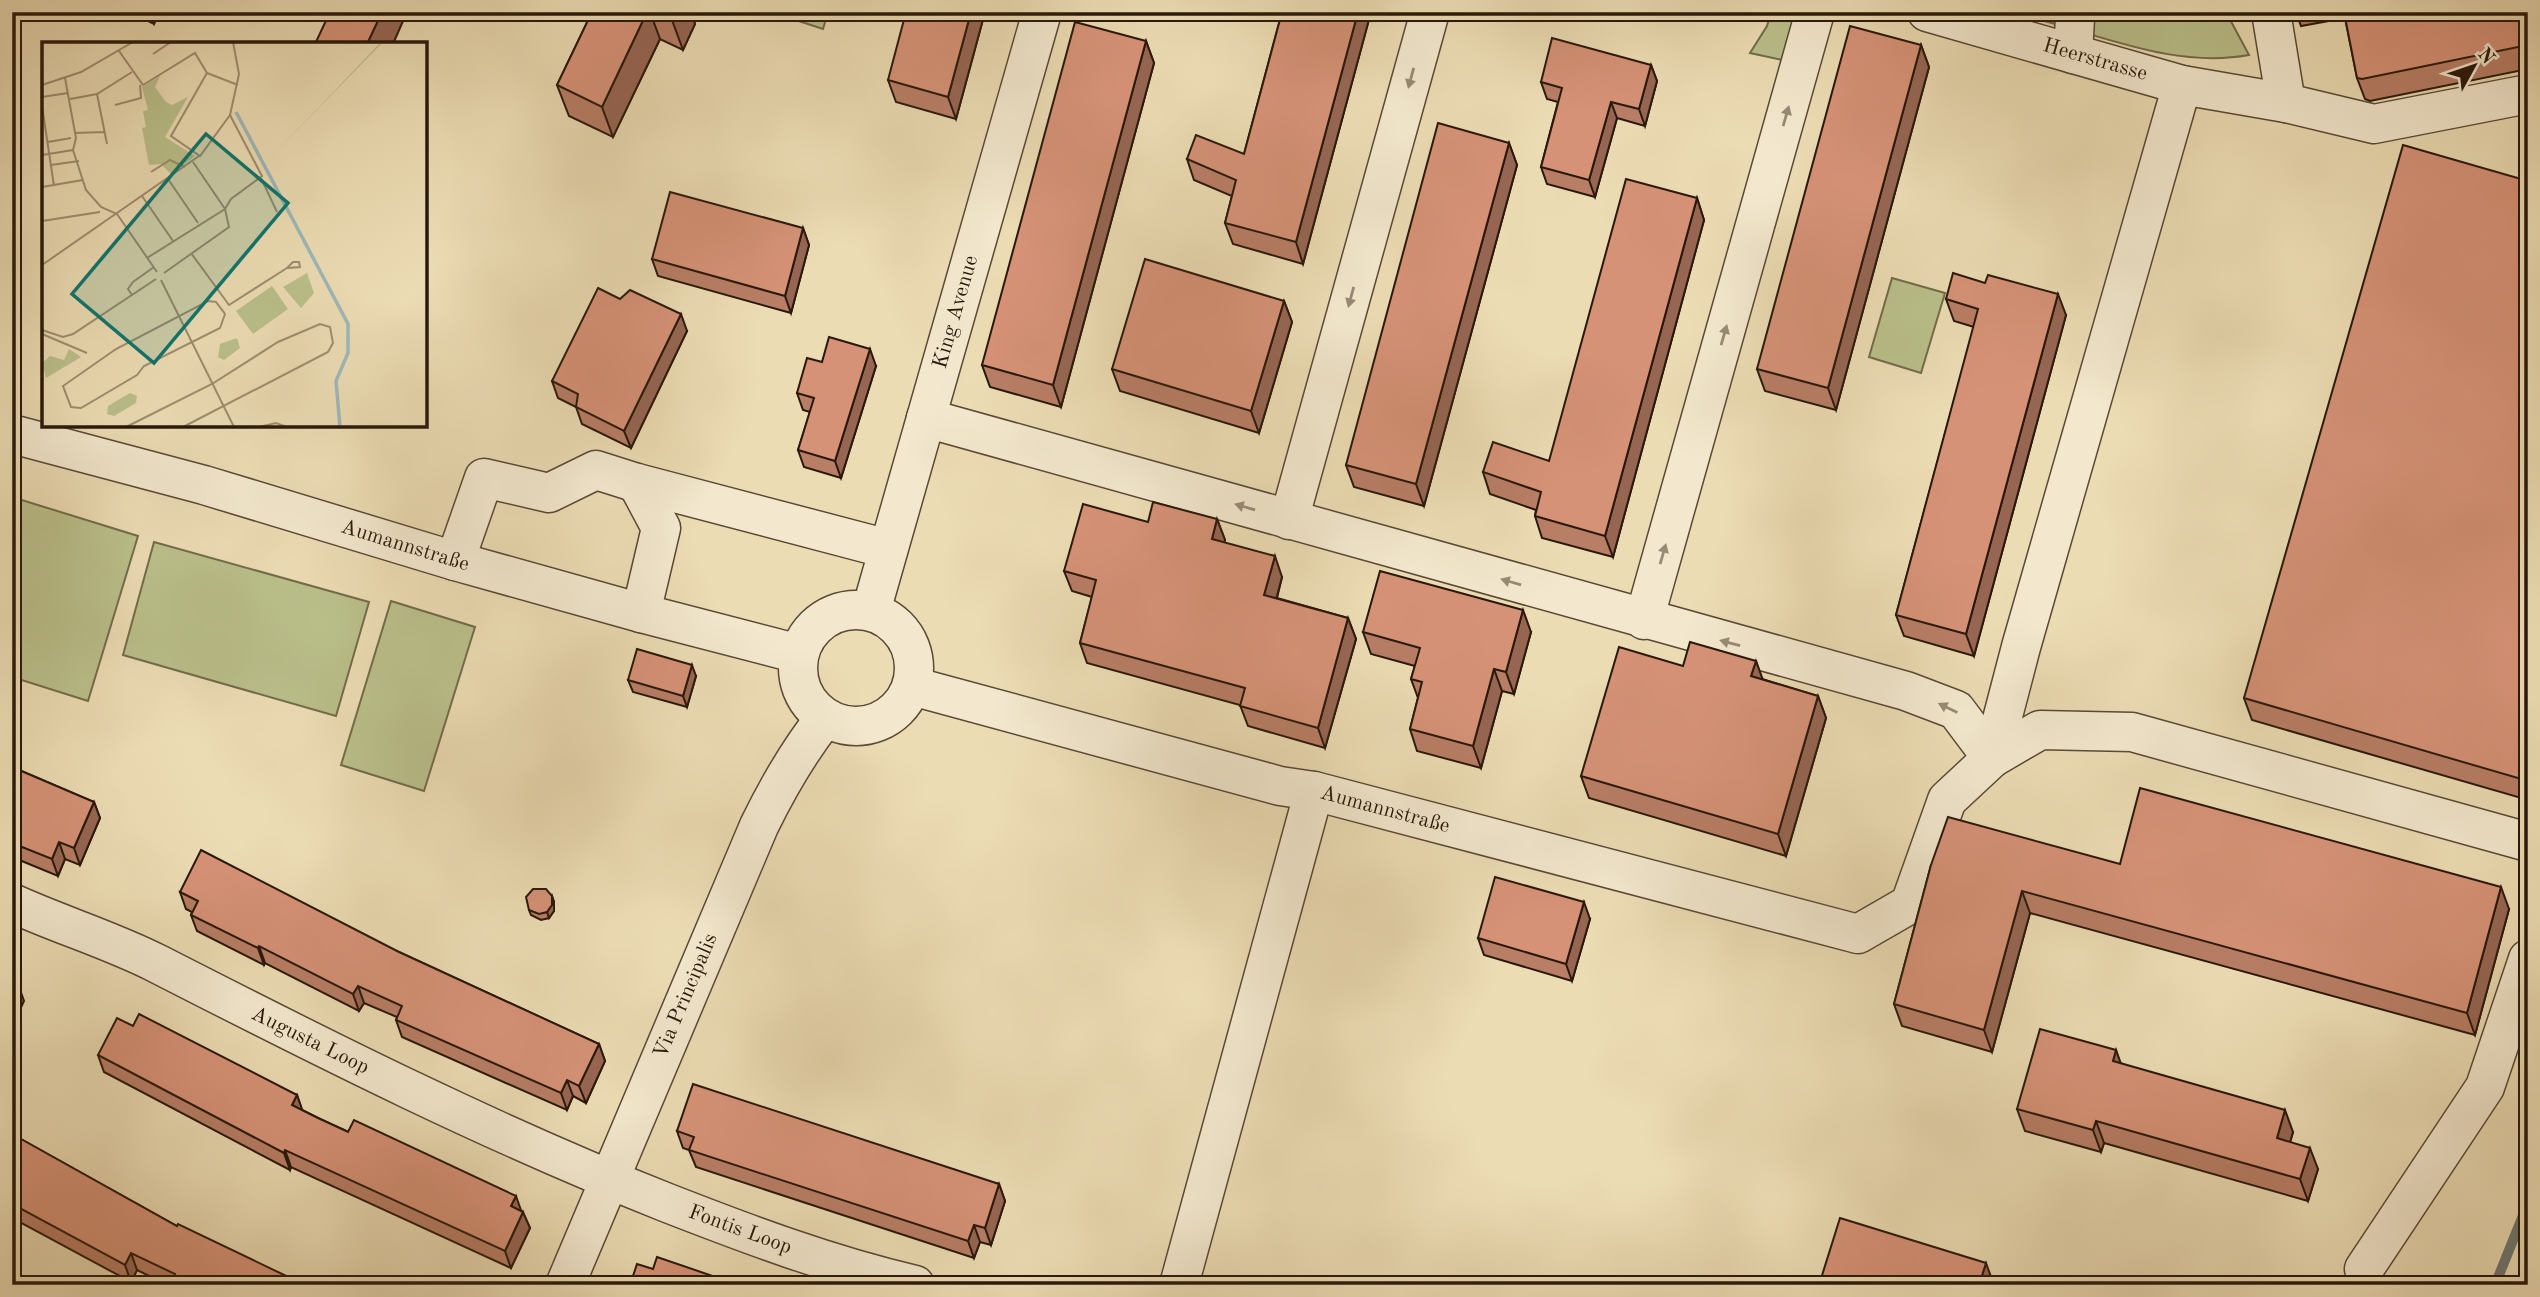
<svg xmlns="http://www.w3.org/2000/svg" width="2540" height="1297" font-family="'Old Standard TT',serif">
<style>
.green{fill:#bac08b;stroke:#726c4b;stroke-width:2}
.lines{fill:none;stroke-linecap:round;stroke-linejoin:round}
.stream{stroke:#6f7973;stroke-width:10}
.minor-casing{stroke:#5a4935;stroke-width:41}
.minor{stroke:#f3e8ce;stroke-width:38}
.wall{fill:#b87e66;stroke:#29180b;stroke-width:2}
.shaded-wall{fill:#966653;stroke:#29180b;stroke-width:2}
.building{fill:#d69277;stroke:#29180b;stroke-width:2}
.oneway{fill:#988a76}
.labels{text-anchor:middle;dominant-baseline:central;stroke-width:7;stroke-linejoin:round;paint-order:stroke}
.street-label{font-size:21px;fill:#29180b;stroke:#f3e8ce}
.inset-river{fill:none;stroke:#9eb9b9;stroke-width:3.5}
.inset-road{fill:none;stroke:#9e8e70;stroke-width:2}
.view{fill:#0f766e;fill-opacity:0.15;stroke:#0f766e;stroke-width:3.5}
.inset-edge{fill:none;stroke:#29180b;stroke-width:3.5}
</style>
<rect width="100%" height="100%" fill="#ecdcb4"/>
<filter id="stains"><feTurbulence type="fractalNoise" baseFrequency=".00286" numOctaves="4"/><feColorMatrix values="0 0 0 0 .2 0 0 0 0 .09 0 0 0 0 .02 0 0 0 .5 -.17"/></filter>
<radialGradient id="worn" r=".72"><stop offset=".6" stop-color="#630" stop-opacity="0"/><stop offset="1" stop-color="#630" stop-opacity=".3"/></radialGradient>
<g class="green">
<path d="M771 12H828L823 29Z"/>
<path d="M1771 12H1793L1795 17 1782 60 1750 53 1767 26Z"/>
<path d="M2008 12H2226L2249 55C2166 70 2088 28 2008 12Z"/>
<path d="M1892 278 1945 293 1921 373 1869 357Z"/>
<path d="M12 497 138 536 88 701 12 677Z"/>
<path d="M154 542 369 602 336 716 123 655Z"/>
<path d="M391 601 475 627 424 791 341 765Z"/>
</g>
<g class="lines">
<path class="stream" d="M2495 1285 2528 1203"/>
<defs>
<g id="minor">
<path d="M1927 12 2182 85 2286 103"/>
<path d="M2073 12 2075 18 2073 54"/>
<path d="M2271 12 2286 103 2374 124 2528 94"/>
<path d="M926 418 1906 691 1956 710 1992 758"/>
<path d="M12 434 204 485 455 561 641 613 799 654"/>
<path d="M637 483 661 528 641 613"/>
<path d="M1289 520 1430 12"/>
<path d="M455 561 484 478 549 493 596 470 637 483 888 549"/>
<circle cx="856" cy="668" r="58"/>
<path d="M871 611 1042 12"/>
<path d="M1644 620 1815 12"/>
<path d="M912 686 1280 786 1314 791 1858 934 1910 904 1947 800 1992 758 2040 730 2132 732 2528 842"/>
<path d="M1992 758 2021 647 2182 85"/>
<path d="M12 903C60 925 111 940 158 964 324 1049 491 1133 665 1202 747 1234 829 1265 915 1285"/>
<path d="M2364 1269 2485 1087 2528 959"/>
<path d="M565 1285 759 826C778 787 798 752 825 718"/>
<path d="M1179 1285 1314 791"/>
</g>
</defs>
<use href="#minor" class="minor-casing"/>
<use href="#minor" class="minor"/>
</g>
<g class="wall">
<path d="M129 12H159L154 24Z"/>
<path d="M592 12H691L695 24 683 50 660 39 613 137 569 116 557 85Z"/>
<path d="M985 12 956 119 896 102 888 80Z"/>
<path d="M1282 12H1371L1303 264 1233 244 1225 223 1232 196 1194 180 1187 159 1244 154Z"/>
<path d="M2296 12H2528V69L2370 101 2365 99 2357 78 2345 18 2301 26Z"/>
<path d="M1146 41 1154 63 1061 407 990 387 982 365Z"/>
<path d="M1921 45 1929 67 1836 410 1765 391 1757 369Z"/>
<path d="M1651 65 1657 81 1645 126 1617 118 1595 197 1547 184 1541 167 1558 102 1547 99 1541 82Z"/>
<path d="M1509 143 1517 165 1424 506 1354 487 1346 465Z"/>
<path d="M2528 181V800L2252 720 2244 698Z"/>
<path d="M1697 198 1704 220 1613 557 1542 538 1535 516 1536 510 1490 494 1483 472 1549 461Z"/>
<path d="M803 228 809 245 791 313 658 276 652 259Z"/>
<path d="M620 299 687 331 631 448 582 424 576 407 558 398 552 381Z"/>
<path d="M1946 299 2066 315 1974 656 1904 636 1896 615 1974 327 1954 321Z"/>
<path d="M1284 301 1292 322 1259 433 1120 391 1112 369Z"/>
<path d="M822 362 876 366 841 478 804 467 798 450 810 412 803 410 797 393Z"/>
<path d="M1217 519 1225 540 1224 542 1282 577 1277 598 1348 618 1356 639 1325 748 1248 726 1240 705 1087 663 1080 643 1092 597 1072 591 1064 571 1148 522Z"/>
<path d="M1363 632H1531L1514 694 1502 691 1481 768 1417 751 1410 729 1418 698 1411 679 1415 666 1371 654Z"/>
<path d="M1756 661 1762 679 1818 696 1826 718 1786 856 1589 798 1581 776 1683 666Z"/>
<path d="M696 676 687 707 633 692 628 680Z"/>
<path d="M12 767 94 802 100 818 80 865 65 859 58 876 12 857Z"/>
<path d="M2120 864 2509 909 2475 1035 2030 913 1992 1052 1902 1026 1894 1004 1931 865Z"/>
<path d="M180 892 399 952 599 1044 605 1061 586 1103 573 1096 567 1110 402 1037 396 1020 397 1017 364 1003 359 1011 265 963 264 965 197 931 191 915 192 912 186 909Z"/>
<path d="M552 896 554 902V911L549 918 541 920 531 915 529 910Z"/>
<path d="M1590 919 1572 981 1484 955 1478 938Z"/>
<path d="M133 1026 297 1095 302 1110 318 1118 522 1211 530 1228 511 1268 291 1167 290 1170 104 1072 98 1055Z"/>
<path d="M2116 1050 2120 1063 2293 1132 2290 1142 2318 1169 2308 1201 2104 1143 2101 1152 2025 1131 2017 1109Z"/>
<path d="M677 1131 999 1184 1005 1201 991 1245 980 1242 974 1258 696 1167 689 1150 683 1148Z"/>
<path d="M12 1134 177 1226 305 1285H168L137 1270 131 1282 12 1218Z"/>
</g>
<g class="shaded-wall">
<path d="M149 12H159L154 24Z"/>
<path d="M382 12H407L393 44H367Z"/>
<path d="M647 12H650L660 39 613 137 602 107Z"/>
<path d="M675 12H691L695 24 683 50 672 20Z"/>
<path d="M971 12H985L956 119 948 97Z"/>
<path d="M1358 12H1371L1303 264 1296 242Z"/>
<path d="M1146 41 1154 63 1061 407 1053 385Z"/>
<path d="M1921 45 1929 67 1836 410 1828 388Z"/>
<path d="M1651 65 1657 81 1645 126 1639 109Z"/>
<path d="M1611 102 1617 118 1595 197 1589 180Z"/>
<path d="M1509 143 1517 165 1424 506 1416 484Z"/>
<path d="M1697 198 1704 220 1613 557 1605 536Z"/>
<path d="M803 228 809 245 791 313 785 296Z"/>
<path d="M2058 294 2066 315 1974 656 1966 634Z"/>
<path d="M1284 301 1292 322 1259 433 1251 411Z"/>
<path d="M681 314 687 331 631 448 624 431Z"/>
<path d="M870 349 876 366 841 478 835 461Z"/>
<path d="M1217 519 1225 540 1219 560 1212 539Z"/>
<path d="M1275 556 1282 577 1272 615 1264 595Z"/>
<path d="M1523 610 1531 632 1514 694 1506 672Z"/>
<path d="M1348 618 1356 639 1325 748 1318 728Z"/>
<path d="M1756 661 1764 683 1751 676Z"/>
<path d="M692 665 696 676 687 707 683 696Z"/>
<path d="M1494 669 1502 691 1481 768 1473 746Z"/>
<path d="M1818 696 1826 718 1786 856 1778 834Z"/>
<path d="M94 802 100 818 80 865 74 848Z"/>
<path d="M59 842 65 859 58 876 52 859Z"/>
<path d="M2501 887 2509 909 2475 1035 2467 1013Z"/>
<path d="M2022 891 2030 913 1992 1052 1984 1030Z"/>
<path d="M552 896 554 902V911L549 918 547 912Z"/>
<path d="M1584 902 1590 919 1572 981 1566 964Z"/>
<path d="M259 946 265 963 264 965 258 948Z"/>
<path d="M12 971 16 981 12 989Z"/>
<path d="M18 984 24 1001 12 1027V996Z"/>
<path d="M358 986 364 1003 359 1011 353 994Z"/>
<path d="M599 1044 605 1061 586 1103 579 1086Z"/>
<path d="M2116 1050 2124 1072 2113 1061Z"/>
<path d="M567 1080 573 1096 567 1110 561 1093Z"/>
<path d="M297 1095 303 1112 292 1105Z"/>
<path d="M2285 1110 2293 1132 2285 1160 2277 1138Z"/>
<path d="M2096 1121 2104 1143 2101 1152 2093 1130Z"/>
<path d="M2310 1148 2318 1169 2308 1201 2300 1179Z"/>
<path d="M285 1150 291 1167 290 1170 284 1153Z"/>
<path d="M999 1184 1005 1201 991 1245 985 1228Z"/>
<path d="M516 1196 522 1213 511 1206Z"/>
<path d="M523 1212 530 1228 511 1268 505 1251Z"/>
<path d="M974 1225 980 1242 974 1258 968 1241Z"/>
<path d="M131 1253 137 1270 131 1282 125 1265Z"/>
<path d="M1986 1263 1994 1285H1979Z"/>
</g>
<g class="building">
<path d="M330 12H382L367 44H315Z"/>
<path d="M592 12H647L602 107 557 85Z"/>
<path d="M656 12H675L672 20Z"/>
<path d="M906 12H971L948 97 888 80Z"/>
<path d="M1282 12H1358L1296 242 1225 223 1236 180 1187 159 1196 135 1244 154Z"/>
<path d="M2344 12H2528V45L2362 79 2357 78Z"/>
<path d="M1075 22 1146 41 1053 385 982 365Z"/>
<path d="M1850 26 1921 45 1828 388 1757 369Z"/>
<path d="M1552 38 1651 65 1639 109 1611 102 1589 180 1541 167 1562 88 1541 82Z"/>
<path d="M1438 123 1509 143 1416 484 1346 465Z"/>
<path d="M2403 145 2528 181V781L2244 698Z"/>
<path d="M1626 179 1697 198 1605 536 1535 516 1541 492 1483 472 1493 442 1549 461Z"/>
<path d="M670 192 803 228 785 296 652 259Z"/>
<path d="M1145 259 1284 301 1251 411 1112 369Z"/>
<path d="M1953 273 1985 283 1988 275 2058 294 1966 634 1896 615 1978 309 1946 299Z"/>
<path d="M598 288 620 299 630 290 681 314 624 431 576 407 578 394 552 381Z"/>
<path d="M829 337 870 349 835 461 798 450 814 398 797 393 807 358 822 362Z"/>
<path d="M1153 502 1217 519 1212 539 1275 556 1264 595 1348 618 1318 728 1240 706 1245 688 1080 643 1096 580 1064 571 1083 504 1148 522Z"/>
<path d="M1380 571 1523 610 1506 672 1494 669 1473 746 1410 729 1422 682 1411 679 1420 648 1363 632Z"/>
<path d="M1690 642 1756 661 1751 676 1818 696 1778 834 1581 776 1619 647 1683 666Z"/>
<path d="M637 649 692 665 683 696 628 680Z"/>
<path d="M12 767 94 802 74 848 59 842 52 859 12 843Z"/>
<path d="M2140 788 2501 887 2467 1013 2022 891 1984 1030 1894 1004 1931 865 1948 817 2120 864Z"/>
<path d="M201 850 399 952 599 1044 579 1086 567 1080 561 1093 396 1020 402 1006 358 986 353 994 259 946 258 948 191 915 198 901 180 892Z"/>
<path d="M1495 877 1584 902 1566 964 1478 938Z"/>
<path d="M533 889H546L552 896V905L547 912 539 914 529 910 526 897Z"/>
<path d="M12 982 18 984 12 996Z"/>
<path d="M139 1014 297 1095 292 1105 318 1118 348 1132 354 1120 516 1196 511 1206 523 1212 505 1251 285 1150 284 1153 98 1055 117 1018 133 1026Z"/>
<path d="M2040 1029 2116 1050 2113 1061 2285 1110 2277 1138 2310 1148 2300 1179 2096 1121 2093 1130 2017 1109Z"/>
<path d="M693 1084 999 1184 985 1228 974 1225 968 1241 689 1150 694 1137 677 1131Z"/>
<path d="M12 1134 177 1226 178 1224 305 1285H170L175 1274 131 1253 125 1265 12 1204Z"/>
<path d="M1840 1218 1986 1263 1979 1285H1819Z"/>
<path d="M657 1257 739 1285H630L637 1264 653 1269Z"/>
</g>
<defs><path id="oneway-solid" d="M-6-.8H1V-3.2L6.5 0L1 3.2V.8H-6Z" transform="scale(1.75)"/></defs>
<g class="oneway">
<use href="#oneway-solid" transform="translate(1411 78) rotate(105)"/>
<use href="#oneway-solid" transform="translate(1786 116) rotate(-74)"/>
<use href="#oneway-solid" transform="translate(1351 297) rotate(105)"/>
<use href="#oneway-solid" transform="translate(1724 335) rotate(-74)"/>
<use href="#oneway-solid" transform="translate(1245 507) rotate(-164)"/>
<use href="#oneway-solid" transform="translate(1663 554) rotate(-74)"/>
<use href="#oneway-solid" transform="translate(1511 582) rotate(-164)"/>
<use href="#oneway-solid" transform="translate(1730 643) rotate(-165)"/>
<use href="#oneway-solid" transform="translate(1948 708) rotate(-154)"/>
</g>
<g class="labels">
<g class="street-label">
<text transform="translate(2095 60) rotate(16)">Heerstrasse</text>
<text transform="translate(956 312) rotate(-74)">King Avenue</text>
<text transform="translate(405 546) rotate(17)">Aumannstraße</text>
<text transform="translate(1385 810) rotate(15)">Aumannstraße</text>
<text transform="translate(686 996) rotate(-67)">Via Principalis</text>
<text transform="translate(310 1041) rotate(26)">Augusta Loop</text>
<text transform="translate(740 1230) rotate(20)">Fontis Loop</text>
</g>
</g>
<g transform="translate(42 42)">
<rect width="385" height="385" fill="#ecdcb4"/>
<path d="M339 0H341L222 122 279 63ZM118 34 113 45 124 60 130 63 146 55 123 95 153 114 129 132 119 122 107 123 100 86 104 85 101 69 106 68 100 45ZM265 231 272 251 259 266 241 245ZM230 244 246 267 211 292 194 269ZM195 296 198 306 182 318 176 315 178 302ZM27 307 39 315 4 336 0 321 8 314 22 318ZM88 351 95 354 94 361 72 374 65 372 66 364Z" fill="#bac08b"/>
<path class="inset-river" d="M194 70 306 282V311L294 339 298 385"/>
<path class="inset-road" d="M77 9 101 43 153 11 165 31 129 94 158 114 188 73M111 12 129 0M165 31 196 43M23 36 34 96 31 108 44 148 59 165 75 172 115 230M0 43 39 30 91 0M55 52 65 102M0 55 26 51M28 57 55 52 90 30M73 63 99 56 98 43M0 64 12 144M33 91 62 90M6 100 29 96M0 113 31 108M9 123 37 119M109 130 128 118 143 125M219 136 235 170M126 137 156 181M0 145 41 138M100 154 131 199M0 179 58 170M149 211 187 263 245 226M105 216 183 167 189 157 220 134 188 73 197 32 191 0M251 220H257L258 225 245 226ZM0 223 157 114M122 231 187 185 183 167 151 120M119 238 192 385M90 253 86 247 91 240 112 225M166 259 174 260 183 272 178 286 102 324 95 333 39 366 29 365 21 344 74 307ZM0 288 21 295 31 292 114 237M0 292 45 311M84 385 170 342 236 300 278 282 288 285 291 301 286 310 141 385M217 385 234 381 245 385"/>
<path class="view" d="M164 92 246 161 112 321 30 252Z"/>
<rect width="385" height="385" class="inset-edge"/>
</g>
<rect width="2540" height="1297" fill="none" stroke="#ecdcb4" stroke-width="42"/>
<rect x="14" y="14" width="2512" height="1269" fill="none" stroke="#29180b" stroke-width="3.5"/>
<rect x="21" y="21" width="2498" height="1255" fill="none" stroke="#29180b" stroke-width="2"/>
<g transform="translate(2474 66) rotate(50)" stroke="#f3e8ce" stroke-width="5" paint-order="stroke">
<path d="M0-5L12 26L0 18L-12 26Z" fill="#29180b"/>
<text y="-10" font-size="19" font-weight="bold" text-anchor="middle" fill="#29180b">N</text>
</g>
<rect width="100%" height="100%" filter="url(#stains)"/>
<rect width="100%" height="100%" fill="url(#worn)"/>
</svg>
